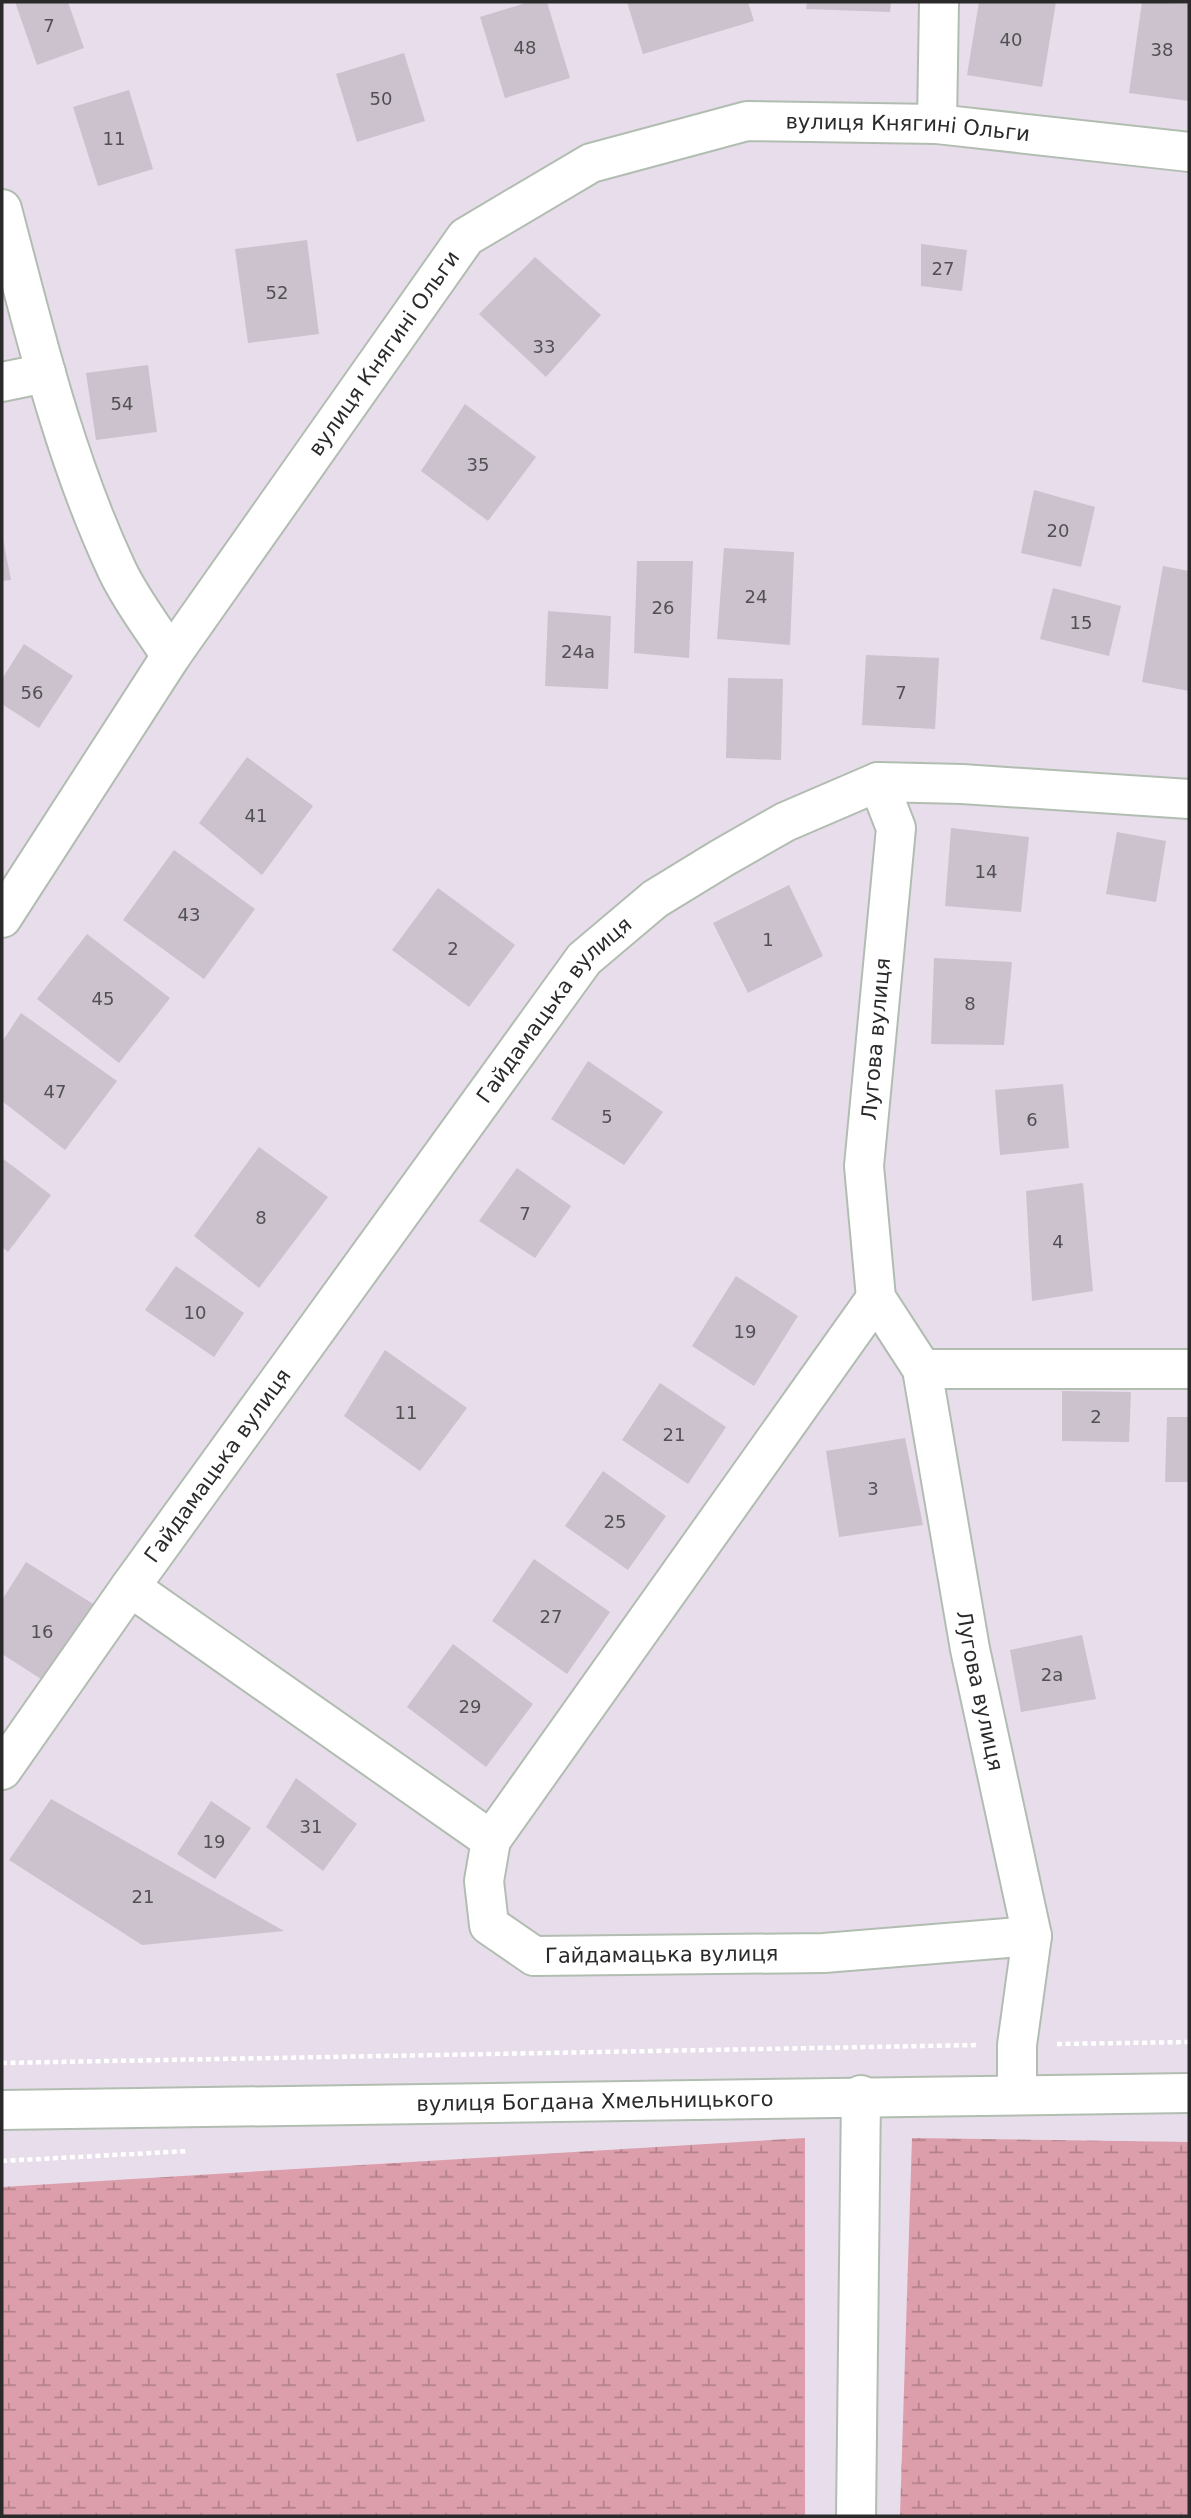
<svg xmlns="http://www.w3.org/2000/svg" width="1191" height="2518" font-family="'DejaVu Sans',sans-serif">
<style>
.wetland{fill:url(#wetland-marsh)}
.building{fill:#cbc2ce}
.lines{fill:none;stroke-linecap:round;stroke-linejoin:round}
.minor-casing{stroke:#b2bdb1;stroke-width:42}
.secondary-casing{stroke:#b2bdb1;stroke-width:42}
.path{stroke:#fff;stroke-width:4.5;stroke-dasharray:5 3.5;stroke-linecap:butt}
.minor{stroke:#fff;stroke-width:38}
.secondary{stroke:#fff;stroke-width:38}
.labels{text-anchor:middle;dominant-baseline:central;stroke-width:5;stroke-linejoin:round;paint-order:stroke}
.number-label{font-size:18px;fill:#525053}
.street-label{font-size:21px;fill:#2a2a2a;stroke:#fff}
</style>
<defs>
<pattern id="wetland-marsh" width="20" height="14" patternUnits="userSpaceOnUse" patternTransform="scale(1.75)"><rect width="20" height="14" fill="#dd9eab"/><path d="M1 5h8M5 5V1M11 12h8M15 12V8" fill="none" stroke="#b3818b"/></pattern>
</defs>
<rect width="100%" height="100%" fill="#e7ddeb"/>
<g class="wetland">
<path d="M805 2138V2516H2V2187Z"/>
<path d="M912 2138 1189 2142V2516H900Z"/>
</g>
<g class="building">
<path d="M15 2H68L84 48 37 65Z"/>
<path d="M529 2H547L570 78 505 98 480 17Z"/>
<path d="M627 2H748L754 21 643 54Z"/>
<path d="M807 2H891L890 12 806 9Z"/>
<path d="M979 2H1056L1042 87 967 75Z"/>
<path d="M1142 2 1189 4V101L1129 93Z"/>
<path d="M404 53 425 121 357 142 336 74Z"/>
<path d="M129 90 153 169 98 186 73 107Z"/>
<path d="M307 240 319 334 248 343 235 249Z"/>
<path d="M921 244 967 250 962 291 921 286Z"/>
<path d="M535 257 601 315 546 377 479 314Z"/>
<path d="M148 365 157 432 96 440 86 373Z"/>
<path d="M465 404 536 457 488 521 421 471Z"/>
<path d="M1034 490 1095 507 1081 567 1021 553Z"/>
<path d="M2 534 11 580 2 581Z"/>
<path d="M724 548 794 552 790 645 717 639Z"/>
<path d="M637 561H693L689 658 634 653Z"/>
<path d="M1163 566 1189 571V691L1142 682Z"/>
<path d="M1053 588 1121 606 1109 656 1040 639Z"/>
<path d="M548 611 611 616 608 689 545 686Z"/>
<path d="M24 644 73 676 39 728 2 704V679Z"/>
<path d="M866 655 939 658 935 729 862 725Z"/>
<path d="M728 678 783 679 781 760 726 758Z"/>
<path d="M247 757 313 806 262 875 199 823Z"/>
<path d="M951 828 1029 837 1021 912 945 906Z"/>
<path d="M1117 832 1166 841 1156 902 1106 894Z"/>
<path d="M174 850 255 909 204 979 123 920Z"/>
<path d="M789 885 823 956 748 993 713 923Z"/>
<path d="M438 888 515 945 469 1007 392 950Z"/>
<path d="M87 934 170 998 119 1063 37 999Z"/>
<path d="M934 958 1012 962 1004 1045 931 1044Z"/>
<path d="M21 1013 117 1081 65 1150 2 1101V1042Z"/>
<path d="M588 1061 663 1112 624 1165 551 1119Z"/>
<path d="M1063 1084 1069 1148 1000 1155 995 1090Z"/>
<path d="M259 1147 328 1197 259 1288 194 1236Z"/>
<path d="M2 1158 51 1195 8 1252 2 1247Z"/>
<path d="M517 1168 571 1206 535 1258 479 1221Z"/>
<path d="M1083 1183 1093 1291 1032 1301 1026 1191Z"/>
<path d="M176 1266 244 1313 214 1357 145 1310Z"/>
<path d="M736 1276 798 1316 754 1386 692 1346Z"/>
<path d="M385 1350 467 1408 420 1471 344 1416Z"/>
<path d="M660 1383 726 1427 688 1484 622 1440Z"/>
<path d="M1062 1391 1131 1392 1129 1442 1062 1441Z"/>
<path d="M1167 1417H1189V1482H1165Z"/>
<path d="M905 1438 923 1525 839 1537 826 1451Z"/>
<path d="M603 1471 666 1516 628 1570 565 1526Z"/>
<path d="M534 1559 610 1612 567 1674 492 1621Z"/>
<path d="M26 1562 98 1607 49 1684 2 1654V1600Z"/>
<path d="M1082 1635 1096 1699 1021 1712 1010 1650Z"/>
<path d="M453 1644 533 1704 486 1767 407 1707Z"/>
<path d="M296 1778 357 1824 323 1871 266 1827Z"/>
<path d="M51 1799 284 1931 142 1945 9 1860Z"/>
<path d="M211 1801 251 1828 215 1879 177 1854Z"/>
</g>
<g class="lines">
<defs>
<g id="minor">
<path d="M937 124 939 2"/>
<path d="M2 209C34 330 63 455 117 570 131 600 153 628 171 656"/>
<path d="M2 382 46 373"/>
<path id="s1" d="M878 782 896 828 864 1166 876 1298 922 1369 970 1649 1032 1936 1017 2045V2095"/>
<path id="s2" d="M2 918 171 656 466 237 591 163 747 121 937 124 1189 152"/>
<path d="M922 1369H1189"/>
<path id="s3" d="M130 1587 491 1840 484 1881 489 1925 534 1956 824 1953 1032 1936"/>
<path id="s4" d="M2 1770 130 1587 584 959 655 899 722 858 785 822 878 782 962 784 1189 799"/>
<path d="M491 1840 876 1298"/>
<path d="M856 2516 861 2095"/>
</g>
<g id="secondary">
<path id="s5" d="M2 2110 1189 2093"/>
</g>
</defs>
<use href="#minor" class="minor-casing"/>
<use href="#secondary" class="secondary-casing"/>
<g class="path">
<path d="M1057 2044 1189 2042"/>
<path d="M2 2063 978 2045"/>
<path d="M2 2161 188 2151"/>
</g>
<use href="#minor" class="minor"/>
<use href="#secondary" class="secondary"/>
</g>
<g class="labels">
<g class="number-label">
<text x="49" y="25">7</text>
<text x="1011" y="39">40</text>
<text x="525" y="47">48</text>
<text x="1162" y="49">38</text>
<text x="381" y="98">50</text>
<text x="114" y="138">11</text>
<text x="943" y="268">27</text>
<text x="277" y="292">52</text>
<text x="544" y="346">33</text>
<text x="122" y="403">54</text>
<text x="478" y="464">35</text>
<text x="1058" y="530">20</text>
<text x="756" y="596">24</text>
<text x="663" y="607">26</text>
<text x="1081" y="622">15</text>
<text x="578" y="651">24а</text>
<text x="32" y="692">56</text>
<text x="901" y="692">7</text>
<text x="256" y="815">41</text>
<text x="986" y="871">14</text>
<text x="189" y="914">43</text>
<text x="768" y="939">1</text>
<text x="453" y="948">2</text>
<text x="103" y="998">45</text>
<text x="970" y="1003">8</text>
<text x="55" y="1091">47</text>
<text x="607" y="1116">5</text>
<text x="1032" y="1119">6</text>
<text x="525" y="1213">7</text>
<text x="261" y="1217">8</text>
<text x="1058" y="1241">4</text>
<text x="195" y="1312">10</text>
<text x="745" y="1331">19</text>
<text x="406" y="1412">11</text>
<text x="1096" y="1416">2</text>
<text x="674" y="1434">21</text>
<text x="873" y="1488">3</text>
<text x="615" y="1521">25</text>
<text x="551" y="1616">27</text>
<text x="42" y="1631">16</text>
<text x="1052" y="1674">2а</text>
<text x="470" y="1706">29</text>
<text x="311" y="1826">31</text>
<text x="214" y="1841">19</text>
<text x="143" y="1896">21</text>
</g>
<g class="street-label">
<text stroke="none"><textPath href="#s2" startOffset="1292">вулиця Княгині Ольги</textPath></text>
<text stroke="none"><textPath href="#s2" startOffset="682">вулиця Княгині Ольги</textPath></text>
<text stroke="none"><textPath href="#s4" startOffset="940">Гайдамацька вулиця</textPath></text>
<text transform="translate(876 1039) rotate(-85)">Лугова вулиця</text>
<text stroke="none"><textPath href="#s4" startOffset="373">Гайдамацька вулиця</textPath></text>
<text stroke="none"><textPath href="#s1" startOffset="933">Лугова вулиця</textPath></text>
<text stroke="none"><textPath href="#s3" startOffset="709">Гайдамацька вулиця</textPath></text>
<text stroke="none"><textPath href="#s5" startOffset="593">вулиця Богдана Хмельницького</textPath></text>
</g>
</g>
<rect width="1191" height="2518" fill="none" stroke="#2a2a2a" stroke-width="7"/>
</svg>
